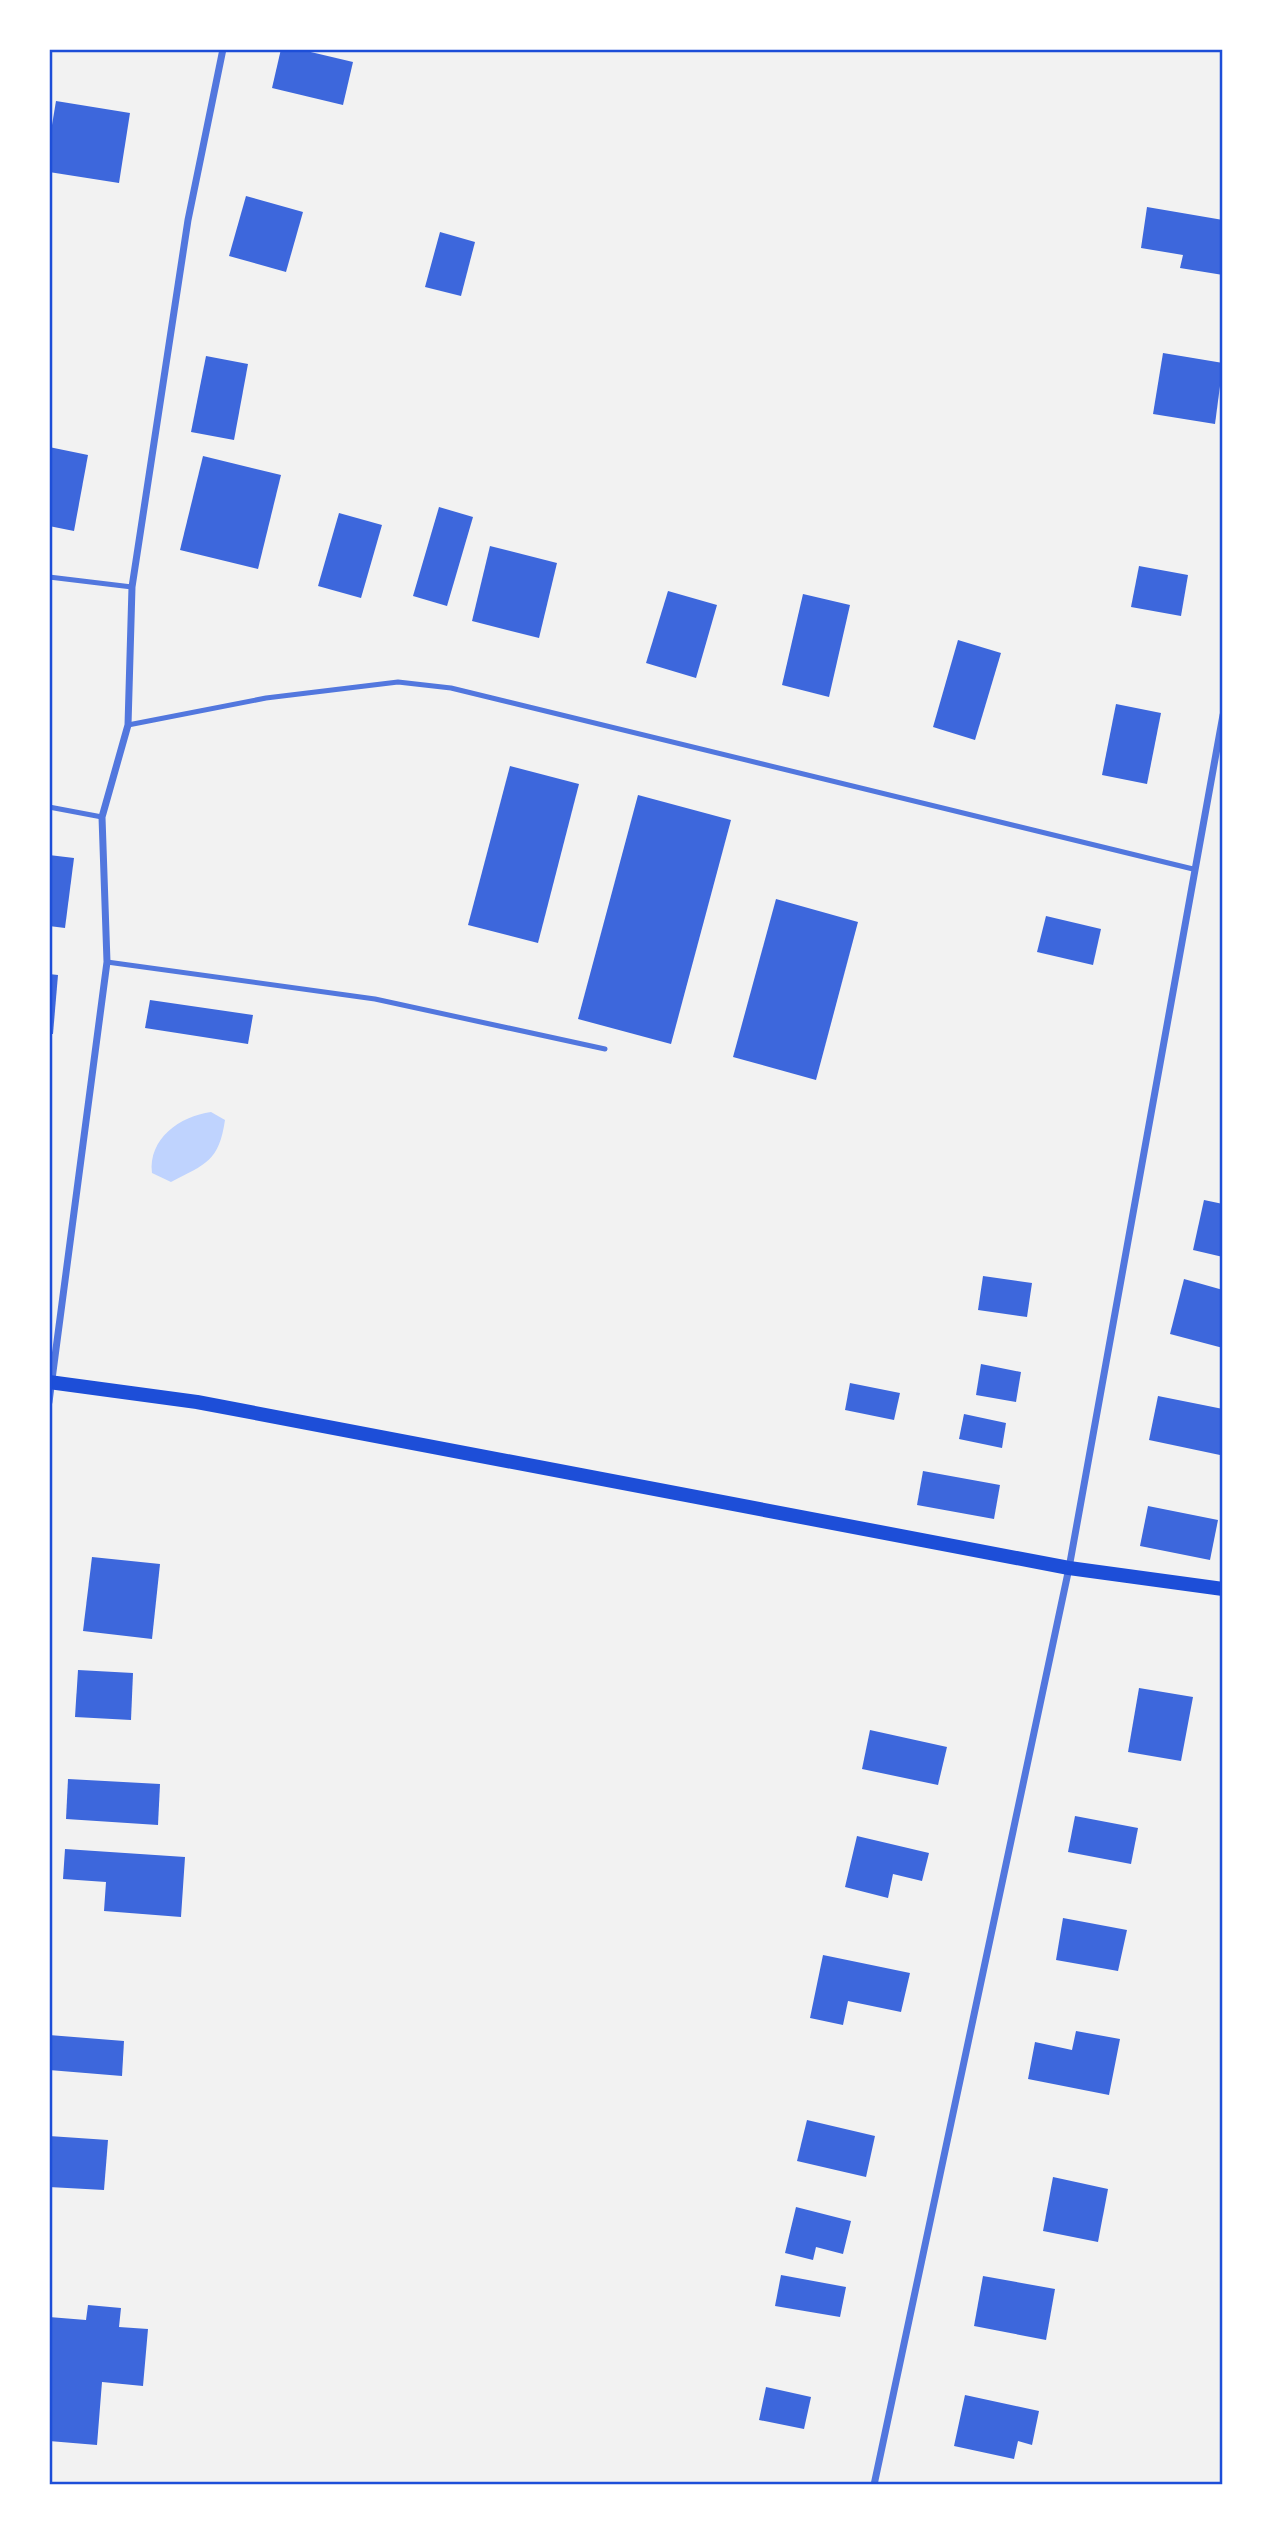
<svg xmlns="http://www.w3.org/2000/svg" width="1272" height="2534" font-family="'Fira Sans',sans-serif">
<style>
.water{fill:#bfd3fe}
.building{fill:#3d67dc}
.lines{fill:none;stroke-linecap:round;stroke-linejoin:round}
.service{stroke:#5277de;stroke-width:5}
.minor{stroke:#5277de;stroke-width:7}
.secondary{stroke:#1d4ed8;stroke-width:14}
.neatline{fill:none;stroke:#1d4ed8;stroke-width:2.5}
</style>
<rect width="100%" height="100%" fill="#f2f2f2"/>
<path class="water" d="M211 1112 225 1120C219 1161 206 1164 171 1182L152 1173C148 1139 180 1116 211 1112Z"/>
<g class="building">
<path d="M281 49H298L353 62 343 105 272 88Z"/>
<path d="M56 101 130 113 119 183 49 172V143Z"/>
<path d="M246 196 303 212 286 272 229 256Z"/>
<path d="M1147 207 1223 220V275L1180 268 1183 255 1141 248Z"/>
<path d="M440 232 475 242 461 296 425 287Z"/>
<path d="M1163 353 1223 363 1215 424 1153 414Z"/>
<path d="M206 356 248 364 234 440 191 432Z"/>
<path d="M49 447 88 455 74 531 49 526Z"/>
<path d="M203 456 281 475 258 569 180 550Z"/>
<path d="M439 507 473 517 447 606 413 596Z"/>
<path d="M339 513 382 525 361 598 318 586Z"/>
<path d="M490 546 557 563 539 638 472 621Z"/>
<path d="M1139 566 1188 575 1181 616 1131 607Z"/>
<path d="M668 591 717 605 696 678 646 663Z"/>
<path d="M803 594 850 605 829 697 782 685Z"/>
<path d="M958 640 1001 653 975 740 933 727Z"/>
<path d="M1116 704 1161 713 1147 784 1102 775Z"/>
<path d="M510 766 579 784 538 943 468 925Z"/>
<path d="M638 795 731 820 671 1044 578 1019Z"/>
<path d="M49 855 74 858 65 928 49 926Z"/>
<path d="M776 899 858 922 816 1080 733 1057Z"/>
<path d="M1046 916 1101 929 1093 965 1037 952Z"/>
<path d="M49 974 58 975 53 1034H49Z"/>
<path d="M150 1000 253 1015 248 1044 145 1028Z"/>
<path d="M1204 1200 1223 1204V1257L1193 1250Z"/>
<path d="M983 1276 1032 1283 1027 1317 978 1310Z"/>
<path d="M1184 1279 1223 1290V1348L1170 1334Z"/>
<path d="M981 1364 1021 1372 1016 1402 976 1395Z"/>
<path d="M850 1383 900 1393 894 1420 845 1410Z"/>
<path d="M1158 1396 1223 1409 1220 1455 1149 1440Z"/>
<path d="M964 1414 1006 1423 1002 1448 959 1439Z"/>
<path d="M923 1471 1000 1485 994 1519 917 1505Z"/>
<path d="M1148 1506 1218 1520 1210 1560 1140 1546Z"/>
<path d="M92 1557 160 1564 152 1639 83 1631Z"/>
<path d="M78 1670 133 1673 131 1720 75 1717Z"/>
<path d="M1139 1688 1193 1697 1181 1761 1128 1752Z"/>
<path d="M870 1730 947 1747 938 1785 862 1769Z"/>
<path d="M68 1779 160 1784 158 1825 66 1819Z"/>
<path d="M1075 1816 1138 1828 1131 1864 1068 1852Z"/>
<path d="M857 1836 929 1853 922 1881 893 1874 888 1898 845 1887Z"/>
<path d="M65 1849 185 1857 181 1917 104 1911 106 1882 63 1879Z"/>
<path d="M1063 1918 1127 1930 1118 1971 1056 1960Z"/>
<path d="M823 1955 910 1973 901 2012 848 2001 843 2025 810 2018Z"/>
<path d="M1076 2031 1120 2039 1109 2095 1028 2079 1035 2042 1072 2050Z"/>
<path d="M49 2035 124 2041 122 2076 49 2070Z"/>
<path d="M807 2120 875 2136 866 2177 797 2161Z"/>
<path d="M49 2136 108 2140 104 2190 49 2187Z"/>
<path d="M1053 2177 1108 2189 1098 2242 1043 2231Z"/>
<path d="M796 2207 851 2221 843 2254 816 2247 813 2260 785 2253Z"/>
<path d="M781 2275 846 2287 840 2317 775 2306Z"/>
<path d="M983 2276 1055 2289 1046 2340 974 2326Z"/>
<path d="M88 2305 121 2308 119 2327 148 2329 143 2386 102 2382 97 2445 49 2441V2317L86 2320Z"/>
<path d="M766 2387 811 2397 804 2429 759 2420Z"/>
<path d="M965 2395 1039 2411 1032 2445 1018 2441 1014 2459 954 2446Z"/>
</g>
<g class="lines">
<g class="service">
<path d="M49 577 132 587"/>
<path d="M128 725 266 698 398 682 451 688 1193 869"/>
<path d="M49 807 102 817"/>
<path d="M107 962 375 999 605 1049"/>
</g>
<g class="minor">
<path d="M49 1402 107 962 102 817 128 725 132 587 188 220 223 49"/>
<path d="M874 2485 1069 1568 1223 715"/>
</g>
<path class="secondary" d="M49 1382 197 1402 1069 1568 1223 1589"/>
</g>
<rect width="1272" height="2534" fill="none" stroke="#ffffff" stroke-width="102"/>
<rect x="51" y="51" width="1170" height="2432" class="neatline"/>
</svg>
